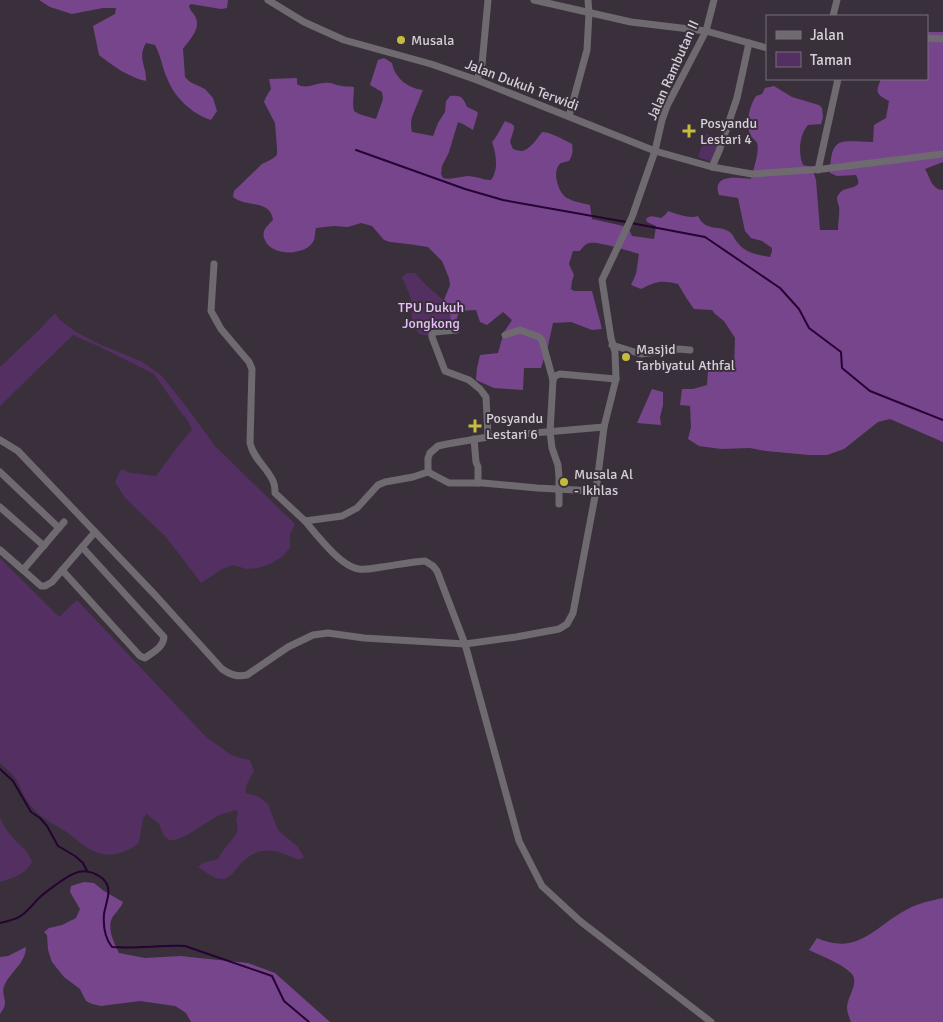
<svg xmlns="http://www.w3.org/2000/svg" width="943" height="1022" font-family="Signika,sans-serif">
<style>
.green{fill:#532f62}
.forest{fill:#77458b}
.lines{fill:none;stroke-linecap:round;stroke-linejoin:round}
.stream{stroke:#270234;stroke-width:2}
.minor{stroke:#6e6a70;stroke-width:7}
.poi-dot{fill:#c5bc3d;stroke:#39303c;stroke-width:2}
.labels{text-anchor:middle;dominant-baseline:central;stroke-width:4;stroke-linejoin:round;paint-order:stroke}
.poi-label{font-size:14px;fill:#d5cfd7;stroke:#39303c;text-anchor:start}
.street-label{font-size:14px;fill:#d5cfd7;stroke:#39303c}
.park-label{font-size:14px;fill:#e9c0fa;stroke:#39303c}
</style>
<rect width="100%" height="100%" fill="#39303c"/>
<g class="green">
<path d="M706 134 720 138 712 162 698 157Z"/>
<path d="M407 273H415L428 287 448 304 451 315 450 326 445 332 430 336 419 334 412 325V308L410 296 402 277Z"/>
<path d="M55 313 59 319 76 332 99 344 143 362 162 376 185 405 215 446 295 524 290 535V548L282 557 270 564 258 568 246 569 234 565 222 569 201 583 166 537 125 498 115 482 121 469 131 473 156 476 178 446 192 430 187 419 182 414 154 374 100 347 73 335 0 406V367L40 329Z"/>
<path d="M0 558 59 617 77 600 208 739C219 744 226 754 237 757 241 758 246 759 250 760L254 771C250 780 245 783 246 793L259 797 268 804 278 830 298 847 304 857 299 860C273 848 257 844 237 868 233 873 229 879 222 879 214 879 204 871 198 867L203 863 218 859 224 849 235 836 238 830 236 820 238 814 237 810 219 815 187 835 175 840H169L164 836 159 824 147 814 143 818 139 843C120 857 104 859 83 845 78 841 73 837 68 833 55 825 40 818 31 806 24 798 21 788 16 779 12 773 5 768 0 763Z"/>
<path d="M0 818C5 830 14 839 23 848 27 851 30 857 32 862 24 875 15 877 0 882Z"/>
</g>
<g class="forest">
<path d="M39 0H228L227 8 221 9 191 4 189 6C190 11 193 12 195 16 202 29 189 40 183 49L185 77 190 82 205 89 213 98 217 111 211 120C192 114 174 97 167 78 162 67 161 56 155 45L146 43C137 58 147 67 146 81 130 78 111 65 99 55L93 26 115 14 116 8H103L72 14 50 7Z"/>
<path d="M927 32H943V162L925 169C930 177 931 189 943 190V442L890 419 878 422 844 449 827 455H809L766 451 750 448 721 449 699 446 688 439 691 427 690 406 680 405 682 389H693L707 385 708 371H734L735 338 724 321 715 314 712 310 694 309 687 299 678 284C661 280 657 281 641 289L631 285 636 274 639 254C630 251 597 241 589 243 585 244 582 248 580 251H573L569 264 574 275 572 281 571 289 574 291H592L602 329 592 330 571 322 553 323 548 346 541 368H524L523 390 494 388 476 380 477 368 480 355 498 353 504 332 512 320 503 312 487 325 480 322 476 310 459 311 454 328 448 329C452 319 451 307 444 300L450 285 449 278 442 261 428 247 408 244 390 242 384 240 372 226 361 223 348 227 334 226 316 228C315 232 315 237 314 240 308 256 271 257 265 240 263 237 263 232 265 229 267 226 270 223 273 220 270 199 247 208 233 197L234 191 262 164 272 159 277 155V148L275 123 264 102 266 97 271 89 269 79 297 78V84C306 90 315 83 325 83 330 82 333 84 337 85 343 87 349 86 354 87L353 105 354 111 359 114 376 119 383 99 382 92 370 85 377 63 378 60 384 58 392 63C395 78 407 88 423 90 421 94 420 98 418 102 414 113 409 119 412 132L433 136 438 123 445 112 446 101 450 96C461 95 463 97 467 107L476 111 478 113 473 130 463 124 458 122 449 152 442 166 441 174 443 178C451 180 459 177 467 176 476 176 483 180 491 180 499 170 496 153 492 142L496 137 505 121 512 124 514 126V129L510 142 513 149C516 150 519 151 522 151 529 150 538 138 542 132 553 133 562 139 572 144 573 150 573 155 569 161 568 161 562 163 561 163 551 170 558 193 567 198 574 202 582 203 590 205L592 219 628 227 632 236 654 239 656 226 647 222 646 219C651 214 655 217 661 218L666 214 668 211C678 214 688 219 698 216 699 218 700 220 702 222 709 230 720 226 728 231 733 233 734 239 738 243 745 253 758 255 770 257L772 251V248L762 241 751 238 745 231 738 198 719 195C711 173 739 178 751 179 753 170 760 152 757 143 756 140 751 138 750 134 745 123 750 105 756 96L762 94 765 88 774 86 792 97 819 105 822 108 823 117 821 124 808 125C799 135 798 154 803 165L812 167 816 180 820 230H838C838 222 840 214 839 206 838 205 837 199 837 198 837 196 838 195 839 194 845 184 865 192 856 175L837 176 830 173C831 134 841 142 873 142L874 125 886 118 889 101C876 94 875 93 881 79H927Z"/>
<path d="M652 389 663 392V405L660 417 661 425 637 423Z"/>
<path d="M84 882 94 883 104 891 123 902C121 908 116 912 112 918 107 929 114 943 119 953L145 958 180 956 248 963 275 973 330 1022H191L186 1013 180 1009 175 1006 140 1001 101 1006 92 1004 86 1001 80 989 64 977 52 962 48 950 47 935 44 932 49 928 62 925 76 918 80 909 70 892 71 886Z"/>
<path d="M943 898V1022H851C849 1017 847 1012 847 1007 848 995 860 982 851 973 841 963 821 956 809 950L817 938C858 956 874 927 906 910 918 903 930 901 943 898Z"/>
<path d="M26 947C26 962 11 972 5 984 1 991 5 997 5 1003 5 1007 2 1011 0 1014V957L8 956Z"/>
</g>
<g class="lines">
<g class="stream">
<path d="M356 150 465 189 503 200 626 222"/>
<path d="M631 223 705 237 780 288 799 309 809 328 841 352 842 368 870 391 943 420"/>
<path d="M0 769 13 781 31 812 40 818 47 826 58 846 75 856 83 863 87 871"/>
<path d="M0 923C7 921 16 920 22 915 28 911 33 904 38 899 44 893 50 889 57 884 72 873 84 865 102 878 114 888 106 901 104 914 103 926 105 938 112 947 136 949 161 945 185 946L272 976 284 1001 309 1022"/>
</g>
<g class="minor">
<path d="M268 0 304 22 344 40 431 64 477 80 655 151 712 167 752 174 823 169 943 154"/>
<path d="M534 0 631 22 706 31 767 48"/>
<path d="M833 16 837 0"/>
<path d="M927 38 943 39"/>
<path d="M477 80 482 64 488 0"/>
<path d="M569 116 587 50 589 13 588 0"/>
<path d="M712 167 719 151 737 98 749 43"/>
<path d="M818 170 838 79"/>
<path d="M214 264 211 311 221 329 249 362 252 369 250 443C254 460 267 467 273 481 275 485 275 489 275 493L305 521 342 516 357 508 378 485 385 482 413 477 428 472 449 483H483L537 488 596 491"/>
<path d="M456 330 435 332 432 334V337L445 371 469 380 480 389 486 397 488 437"/>
<path d="M505 335 520 330 539 337 542 340 553 380 550 432 552 448 558 465 559 477V504"/>
<path d="M612 345 641 354 679 349 690 350"/>
<path d="M553 380 555 376 560 374 616 379"/>
<path d="M474 439 476 462 478 467V483"/>
<path d="M0 440 18 451 156 596 222 669C231 675 237 677 247 675L288 647 313 635 328 633 364 638 465 644 516 637 559 629 567 624 573 613 596 491 604 427 616 379 615 352 611 338 602 280 632 217 655 151 662 120 667 106 706 31 714 0"/>
<path d="M0 472 59 528"/>
<path d="M428 472V458L430 453 438 446 447 444 488 437 604 427"/>
<path d="M0 507 44 546"/>
<path d="M305 521C317 535 341 567 359 569 367 570 375 568 382 567 396 565 411 562 425 561L433 566 437 571 465 644 519 841 542 886 580 921 711 1022"/>
<path d="M0 550 23 570 64 522"/>
<path d="M23 570 41 586H45L52 582 95 532"/>
<path d="M62 570 140 656 145 658C153 652 163 648 164 637L82 547"/>
</g>
</g>
<g class="poi-dot">
<circle cx="401" cy="40" r="5"/>
<path d="M686.5 123.5h5v5h5v5h-5v5h-5v-5h-5v-5h5z"/>
<circle cx="626" cy="357" r="5"/>
<path d="M472.5 418.5h5v5h5v5h-5v5h-5v-5h-5v-5h5z"/>
<circle cx="564" cy="482" r="5"/>
</g>
<g class="labels">
<g class="poi-label">
<text x="411" y="40">Musala</text>
<text x="700" y="123">Posyandu<tspan x="700" dy="16">Lestari 4</tspan></text>
<text x="636" y="349">Masjid<tspan x="636" dy="16">Tarbiyatul Athfal</tspan></text>
<text x="486" y="418">Posyandu<tspan x="486" dy="16">Lestari 6</tspan></text>
<text x="574" y="474">Musala Al<tspan x="574" dy="16">- Ikhlas</tspan></text>
</g>
<g class="street-label">
<text transform="translate(673 70) rotate(-66)">Jalan Rambutan II</text>
<text transform="translate(522 85) rotate(21)">Jalan Dukuh Terwidi</text>
</g>
<g class="park-label">
<text x="431" y="307">TPU Dukuh<tspan x="431" dy="16">Jongkong</tspan></text>
</g>
</g>
<rect x="766" y="15" width="162" height="65" fill="#39303c" stroke="#77707a"/>
<rect x="776" y="31" width="25" height="8" fill="#6e6a70" stroke="#77707a"/>
<text x="810" y="40" font-size="15" fill="#d5cfd7">Jalan</text>
<rect x="776" y="52" width="25" height="15" fill="#532f62" stroke="#77707a"/>
<text x="810" y="65" font-size="15" fill="#d5cfd7">Taman</text>
</svg>
